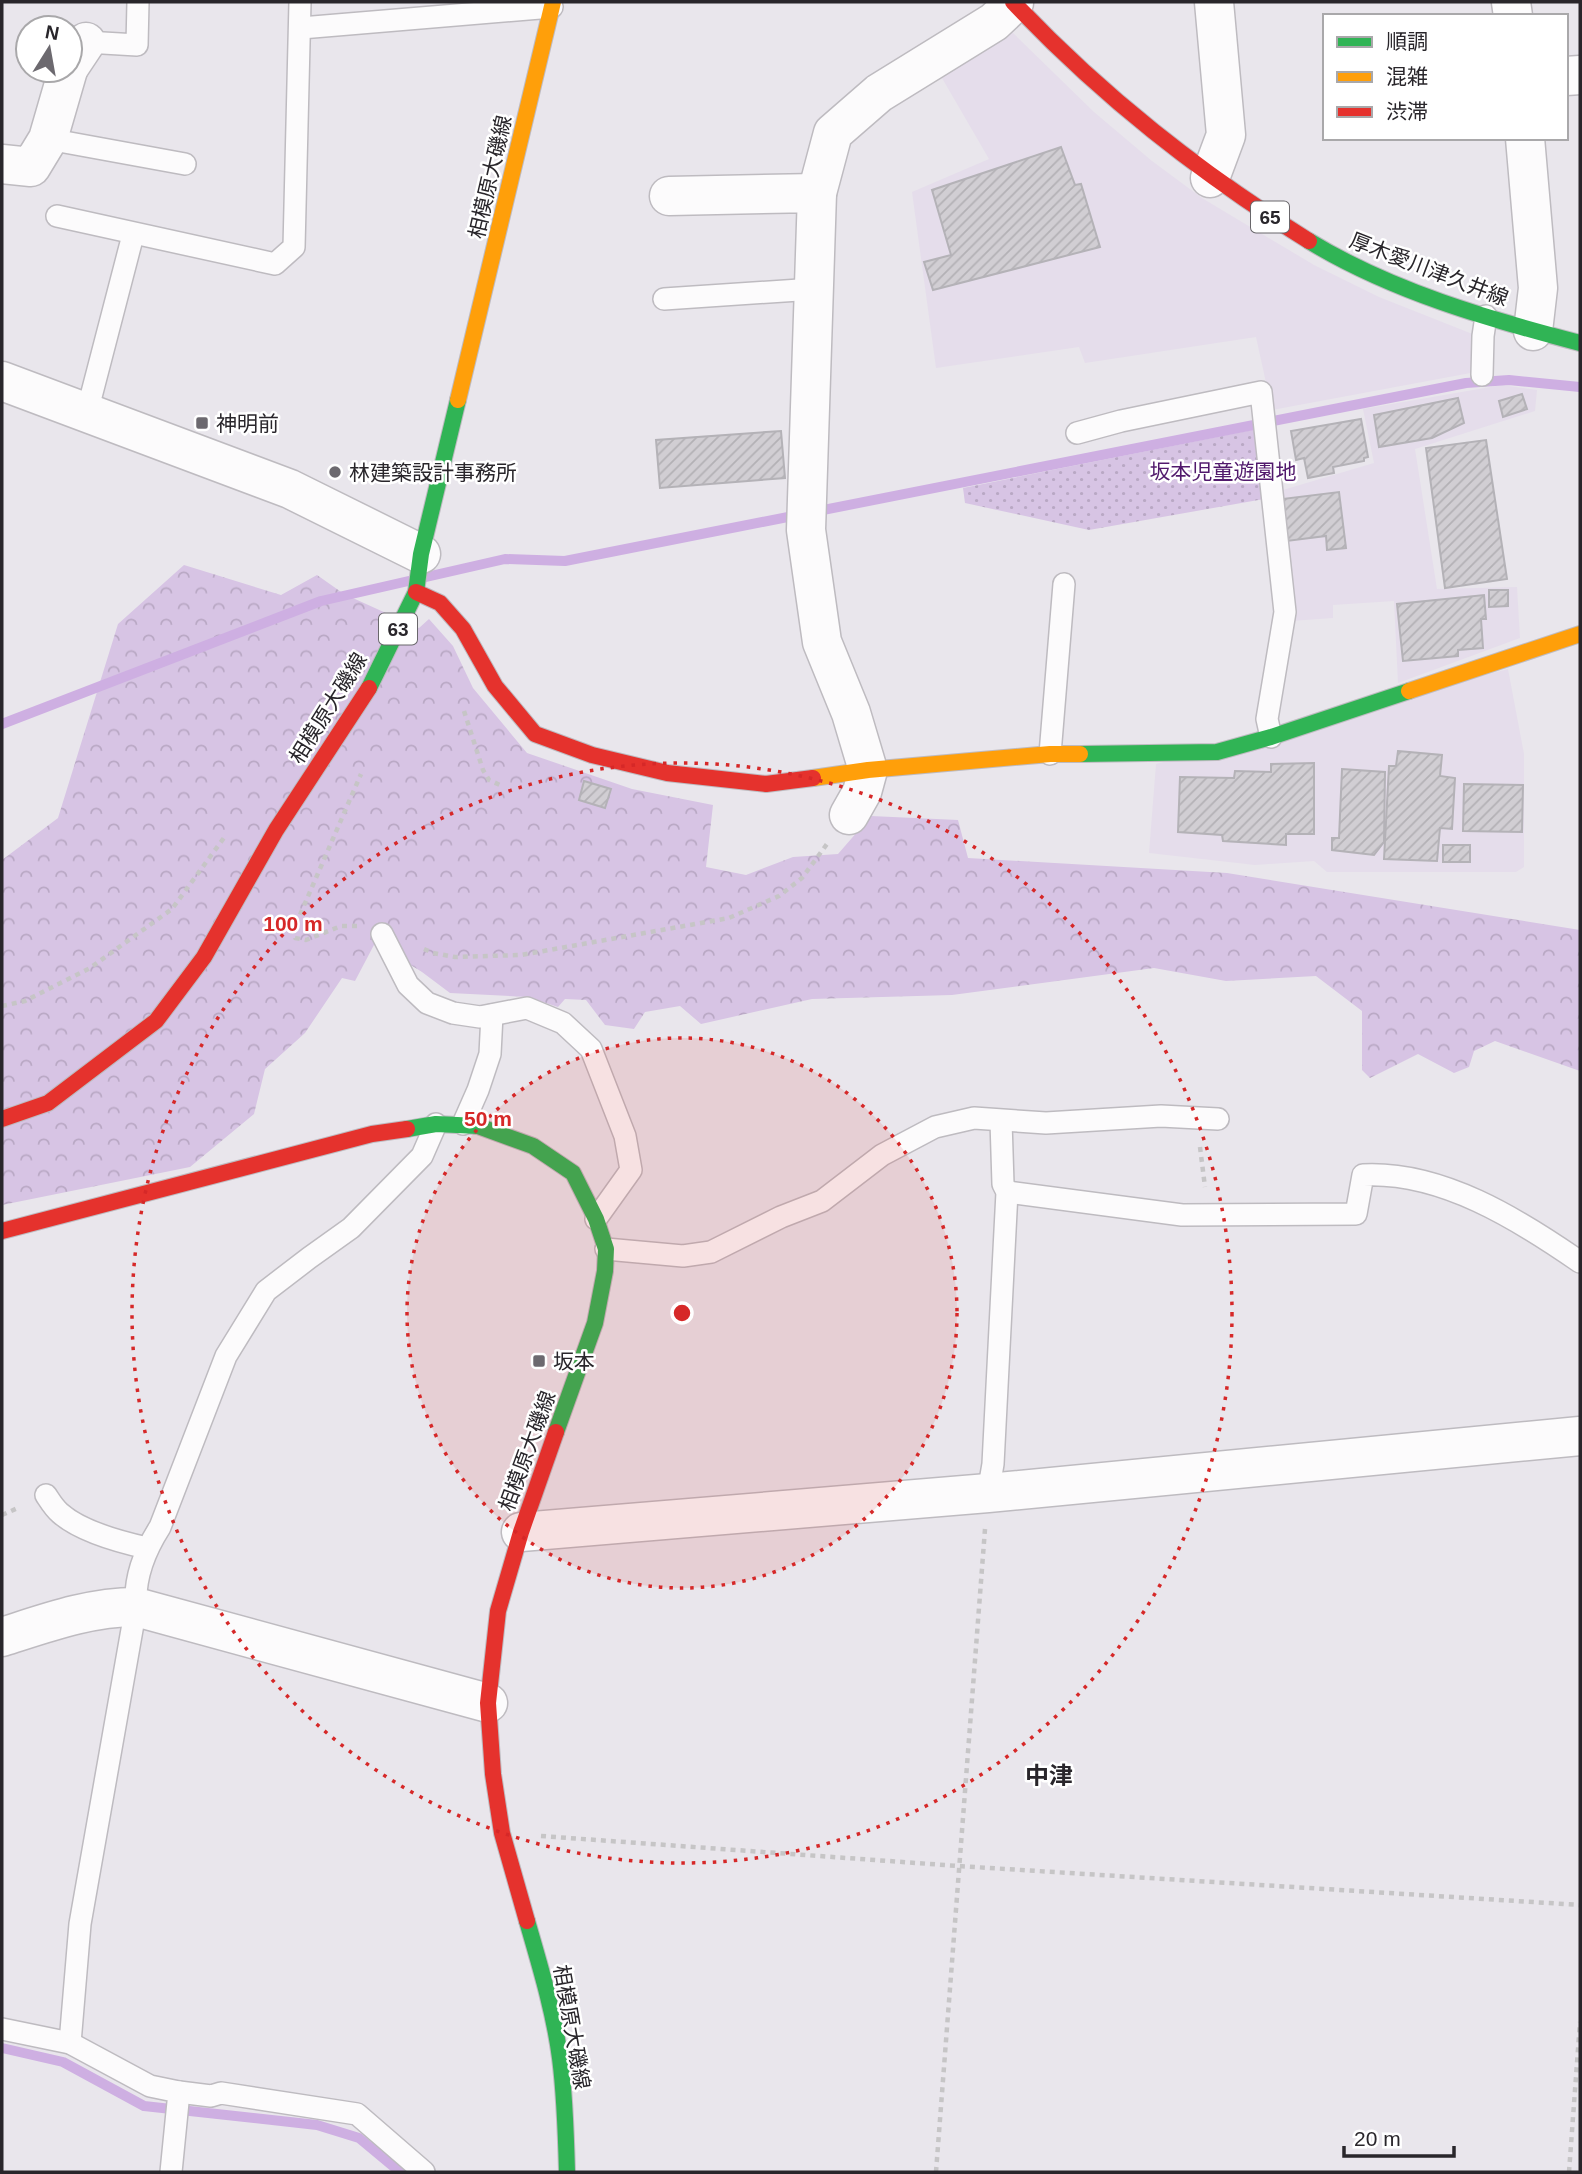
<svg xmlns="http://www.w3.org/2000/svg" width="1582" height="2174" font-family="Helvetica,'Noto Sans JP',sans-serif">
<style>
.built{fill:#e5ddeb}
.forest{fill:url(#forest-crowns)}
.park{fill:url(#park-dots)}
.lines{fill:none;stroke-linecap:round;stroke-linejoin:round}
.stream{stroke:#ceafe2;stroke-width:10}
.building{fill:url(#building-hatch);stroke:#b4b2b7;stroke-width:2}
.lane-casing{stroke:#bebbc0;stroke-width:24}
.street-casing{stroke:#bebbc0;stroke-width:41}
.fast-casing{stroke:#bebbc0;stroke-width:18}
.slow-casing{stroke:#bebbc0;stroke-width:18}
.jam-casing{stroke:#bebbc0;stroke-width:18}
.path{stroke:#c6c5c6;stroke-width:4.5;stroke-dasharray:5 5;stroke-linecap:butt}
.lane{stroke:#fcfbfc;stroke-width:21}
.street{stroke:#fcfbfc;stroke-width:38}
.fast{stroke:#30b455;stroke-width:16}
.slow{stroke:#ff9f0a;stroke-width:16}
.jam{stroke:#e5322d;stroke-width:16}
.ring{fill:none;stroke:#d62828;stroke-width:3.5;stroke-dasharray:3.5 7}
.poi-dot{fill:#6c696f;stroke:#fff;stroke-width:2.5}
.labels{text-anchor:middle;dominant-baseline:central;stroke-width:5;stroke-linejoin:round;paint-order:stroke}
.shield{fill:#fff;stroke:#69676b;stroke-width:2}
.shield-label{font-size:19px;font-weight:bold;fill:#29262b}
.street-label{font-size:21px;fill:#29262b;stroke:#fff}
.poi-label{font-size:21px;fill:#29262b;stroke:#fff;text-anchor:start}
.park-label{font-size:21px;fill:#51196c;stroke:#fff}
.quarter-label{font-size:24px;font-weight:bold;fill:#29262b;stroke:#fff}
.centre{fill:#d62828;stroke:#fff;stroke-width:3.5}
.ring-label{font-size:21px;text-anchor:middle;font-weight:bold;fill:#d62828;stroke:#fff;stroke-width:5;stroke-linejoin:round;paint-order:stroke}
</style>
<defs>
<pattern id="forest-crowns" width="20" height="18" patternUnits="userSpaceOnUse" patternTransform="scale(1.75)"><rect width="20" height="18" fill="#d7c4e4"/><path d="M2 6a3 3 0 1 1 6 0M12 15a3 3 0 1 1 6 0" fill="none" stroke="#b9a8c4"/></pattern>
<pattern id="park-dots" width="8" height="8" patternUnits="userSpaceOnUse" patternTransform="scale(1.75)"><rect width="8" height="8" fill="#d7c4e4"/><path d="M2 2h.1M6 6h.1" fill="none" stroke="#b9a8c4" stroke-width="1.8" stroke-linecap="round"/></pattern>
<pattern id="building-hatch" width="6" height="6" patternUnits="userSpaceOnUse" patternTransform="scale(1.75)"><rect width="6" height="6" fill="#d1ced3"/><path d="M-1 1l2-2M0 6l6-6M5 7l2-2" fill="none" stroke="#b3b1b5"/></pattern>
</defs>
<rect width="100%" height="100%" fill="#e9e6ec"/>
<g class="built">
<path d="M994 29 1012 32 1094 112 1152 161 1202 198 1314 265 1379 297 1475 335 1476 372 1272 410 1256 337 1085 363 1079 347 936 368 912 192 989 159 935 66Z"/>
<path d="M1502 385 1537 390 1535 411 1415 449 1437 589 1517 587 1520 638 1398 683 1394 601 1333 605V618L1291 621 1276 492 1374 463 1363 409Z"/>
<path d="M1508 669 1524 754V867L1516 872H1327L1314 861 1255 865 1149 853 1156 764Z"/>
</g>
<path class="forest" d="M184 565 281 595 317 575 344 594 419 628 429 619 453 646 473 688 527 753 632 789 713 805 706 867 746 875 793 857 838 854 871 816 958 820 968 858 1227 873 1580 930V1071L1495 1041 1474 1051 1469 1067 1454 1073 1418 1054 1370 1078 1362 1070V1011L1316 976 1226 981 1154 968 952 995 812 999 701 1024 680 1006 645 1012 634 1029 605 1025 586 1000 565 999 558 1007 528 997 450 993 422 972 375 943 355 981 342 978 305 1033 265 1069 254 1114 190 1167 2 1205V860L58 818 118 624Z"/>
<path class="park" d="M1257 429 1264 499 1089 530 965 503 963 488Z"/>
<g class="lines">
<g class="stream">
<path d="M2 724 321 601 505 559 565 561 1466 383 1509 380 1580 387"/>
<path d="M2 2048 63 2062 144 2106 317 2125 359 2138 400 2172"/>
</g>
</g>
<g class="building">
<path d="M1061 147 1075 185 1081 184 1100 247 933 290 924 262 951 255 932 190Z"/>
<path d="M1522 394 1527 409 1503 417 1499 401Z"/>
<path d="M1458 398 1464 423 1432 438 1379 447 1374 415Z"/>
<path d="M1361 419 1368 457 1364 458V461L1333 467 1334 473 1308 478 1304 458 1296 460 1291 431Z"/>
<path d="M781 431 785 478 660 488 656 440Z"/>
<path d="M1486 440 1507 579 1445 588 1426 448Z"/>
<path d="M1339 492 1346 548 1327 550 1326 536 1287 541 1282 499Z"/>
<path d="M1489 590H1508V606L1489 607Z"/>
<path d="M1484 595 1486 619H1481L1483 648 1458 650V656L1403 661 1397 604Z"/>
<path d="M1398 751 1442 755 1440 776 1455 778 1452 829 1440 828 1437 861 1384 859 1389 766H1396Z"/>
<path d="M1314 763V834H1286V845L1223 841 1222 835 1178 832 1180 777 1234 778 1235 771 1271 772V764Z"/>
<path d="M1342 769 1385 772 1384 842 1374 855 1332 850V838H1339Z"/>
<path d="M584 781 611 789 605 808 579 800Z"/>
<path d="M1464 784 1523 785 1522 832 1463 831Z"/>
<rect x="1443" y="845" width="27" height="17"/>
</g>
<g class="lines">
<defs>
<g id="lane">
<path d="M301 28 552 7"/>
<path d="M86 42 137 45 138 2"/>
<path d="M48 139 185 164"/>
<path d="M57 216 275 264 294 247 300 2"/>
<path d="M664 299 814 289"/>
<path d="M1482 375 1483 336 1486 316"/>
<path d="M87 412 133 235"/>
<path d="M1077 433 1121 421 1261 392 1285 612 1267 719 1271 737"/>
<path d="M1050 754 1064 584"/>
<path d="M382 934 408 985 427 1003 453 1013 480 1017 527 1008 563 1023 591 1049 625 1136 631 1170 596 1219"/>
<path d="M463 1124 478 1090 490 1054 492 1015"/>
<path d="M1007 1192 1182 1215 1356 1214 1363 1175C1441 1171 1518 1219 1580 1262"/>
<path d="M606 1249 683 1256 711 1252 781 1217 822 1201 882 1155 935 1127 974 1118 1046 1123 1161 1116 1218 1119"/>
<path d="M988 1493 993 1464 1007 1192 1003 1184 1001 1121"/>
<path d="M46 1495C50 1501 54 1508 60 1513 80 1531 120 1542 147 1548"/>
<path d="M2 2029 70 2043 150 2086 179 2092 171 2172"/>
<path d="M70 2043 80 1924 136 1607C134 1578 144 1552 160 1527L226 1356 266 1291 309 1258 351 1228 422 1156 436 1124"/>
<path d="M179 2092 211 2096 221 2093 357 2114 424 2172"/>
</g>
<g id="street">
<path d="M1511 2 1513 16"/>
<path d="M70 66 86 42"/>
<path d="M1566 76 1580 75"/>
<path d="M1525 138 1538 288 1533 331"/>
<path d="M2 164 31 167 48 139 68 70"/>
<path d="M1210 178 1226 135 1214 2"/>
<path d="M817 193 833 133 879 93 994 22 1014 3"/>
<path d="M669 196 817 193 806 530 822 642 851 713 868 770 862 792 849 815"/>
<path d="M2 381 290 489 421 554"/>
<path d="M521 1532 988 1493 1580 1436"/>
<path d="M2 1637C46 1623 89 1607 136 1607L488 1703"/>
</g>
<g id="fast">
<path d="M1309 241C1391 291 1488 319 1580 343"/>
<path d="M369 688 416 592 421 554 458 400"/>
<path d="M1080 754 1217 752 1271 737 1409 691"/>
<path d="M407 1129 436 1124 478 1126 533 1146 573 1173 596 1219 606 1249 605 1271 595 1323 556 1432"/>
<path d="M527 1921C540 1966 554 2012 560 2058 565 2096 566 2134 567 2172"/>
</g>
<g id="slow">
<path d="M458 400 553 2"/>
<path d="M1409 691 1580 634"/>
<path d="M813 778 868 770 1050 754H1080"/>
</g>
<g id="jam">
<path d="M1013 2C1103 97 1199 172 1309 241"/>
<path d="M416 592 440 603 463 629 495 686 535 734 592 755 667 773 766 784 813 778"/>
<path d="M2 1119 48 1103 156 1021 204 957 276 830 369 688"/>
<path d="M2 1231 372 1134 407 1129"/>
<path d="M527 1921 502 1833 493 1774 488 1703 498 1611 521 1532 556 1432"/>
</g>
</defs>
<use href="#lane" class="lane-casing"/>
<use href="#street" class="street-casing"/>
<use href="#fast" class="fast-casing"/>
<use href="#slow" class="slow-casing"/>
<use href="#jam" class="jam-casing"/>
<g class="path">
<path d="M464 711 483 770 489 780 500 785"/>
<path d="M357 926H341L306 940 295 938 293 931 361 774"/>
<path d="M424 949 433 953 455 957 521 955 729 918 779 896 802 878 827 844"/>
<path d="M2 1006 25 1001 90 968 172 909 226 835"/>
<path d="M1200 1147 1205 1187"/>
<path d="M2 1515 20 1507"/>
<path d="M541 1836 958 1866 1580 1905"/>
<path d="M936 2172 985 1529"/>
<path d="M1569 2172 1580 2022"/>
</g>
<use href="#lane" class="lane"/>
<use href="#street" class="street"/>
<use href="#fast" class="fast"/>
<use href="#slow" class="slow"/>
<use href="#jam" class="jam"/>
</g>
<circle cx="682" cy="1313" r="275" fill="#d62828" fill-opacity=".12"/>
<g class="ring">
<circle cx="682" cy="1313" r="275"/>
<circle cx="682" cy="1313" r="550"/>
</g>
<g class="poi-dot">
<rect x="195" y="416" width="14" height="14" rx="3.5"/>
<circle cx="335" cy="472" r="7"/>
<rect x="532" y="1354" width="14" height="14" rx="3.5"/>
</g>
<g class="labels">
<g class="shield">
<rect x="1251" y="201.5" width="38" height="31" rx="5"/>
<rect x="379" y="613.5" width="38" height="31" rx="5"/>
</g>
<g class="shield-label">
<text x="1270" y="217">65</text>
<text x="398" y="629">63</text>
</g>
<g class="street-label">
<text transform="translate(490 177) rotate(-77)">相模原大磯線</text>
<text transform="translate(1429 269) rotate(21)">厚木愛川津久井線</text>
<text transform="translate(328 708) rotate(-58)">相模原大磯線</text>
<text transform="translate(527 1451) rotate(-70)">相模原大磯線</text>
<text transform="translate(572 2027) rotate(80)">相模原大磯線</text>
</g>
<g class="poi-label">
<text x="216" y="423">神明前</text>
<text x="349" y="472">林建築設計事務所</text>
<text x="553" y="1361">坂本</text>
</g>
<g class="park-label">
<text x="1223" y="471">坂本児童遊園地</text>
</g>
<g class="quarter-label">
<text x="1049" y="1775">中津</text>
</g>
</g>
<circle cx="682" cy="1313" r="10" class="centre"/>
<g class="ring-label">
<text x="293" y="931">100 m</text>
<text x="488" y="1126">50 m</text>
</g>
<rect width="1582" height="2174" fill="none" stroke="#29262b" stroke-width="7"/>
<rect x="1323" y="14" width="245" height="126" fill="#ffffff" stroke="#a9a8aa" stroke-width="2"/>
<rect x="1337" y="37" width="35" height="10" fill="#30b455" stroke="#a9a8aa" stroke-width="2"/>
<text x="1386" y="49" font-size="21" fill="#29262b">順調</text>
<rect x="1337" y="72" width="35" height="10" fill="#ff9f0a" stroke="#a9a8aa" stroke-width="2"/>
<text x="1386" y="84" font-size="21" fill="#29262b">混雑</text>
<rect x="1337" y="107" width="35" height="10" fill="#e5322d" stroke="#a9a8aa" stroke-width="2"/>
<text x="1386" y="119" font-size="21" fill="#29262b">渋滞</text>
<g transform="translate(49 49) rotate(11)"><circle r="33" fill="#ffffff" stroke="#a9a8aa" stroke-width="2"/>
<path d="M0-5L12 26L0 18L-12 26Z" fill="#6c696f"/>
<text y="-10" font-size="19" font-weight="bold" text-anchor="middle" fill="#29262b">N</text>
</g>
<path d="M1344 2146v10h110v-10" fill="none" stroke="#29262b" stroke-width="3.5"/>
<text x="1354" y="2146" font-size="21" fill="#29262b" stroke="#ffffff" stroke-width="5" paint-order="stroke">20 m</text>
</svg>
